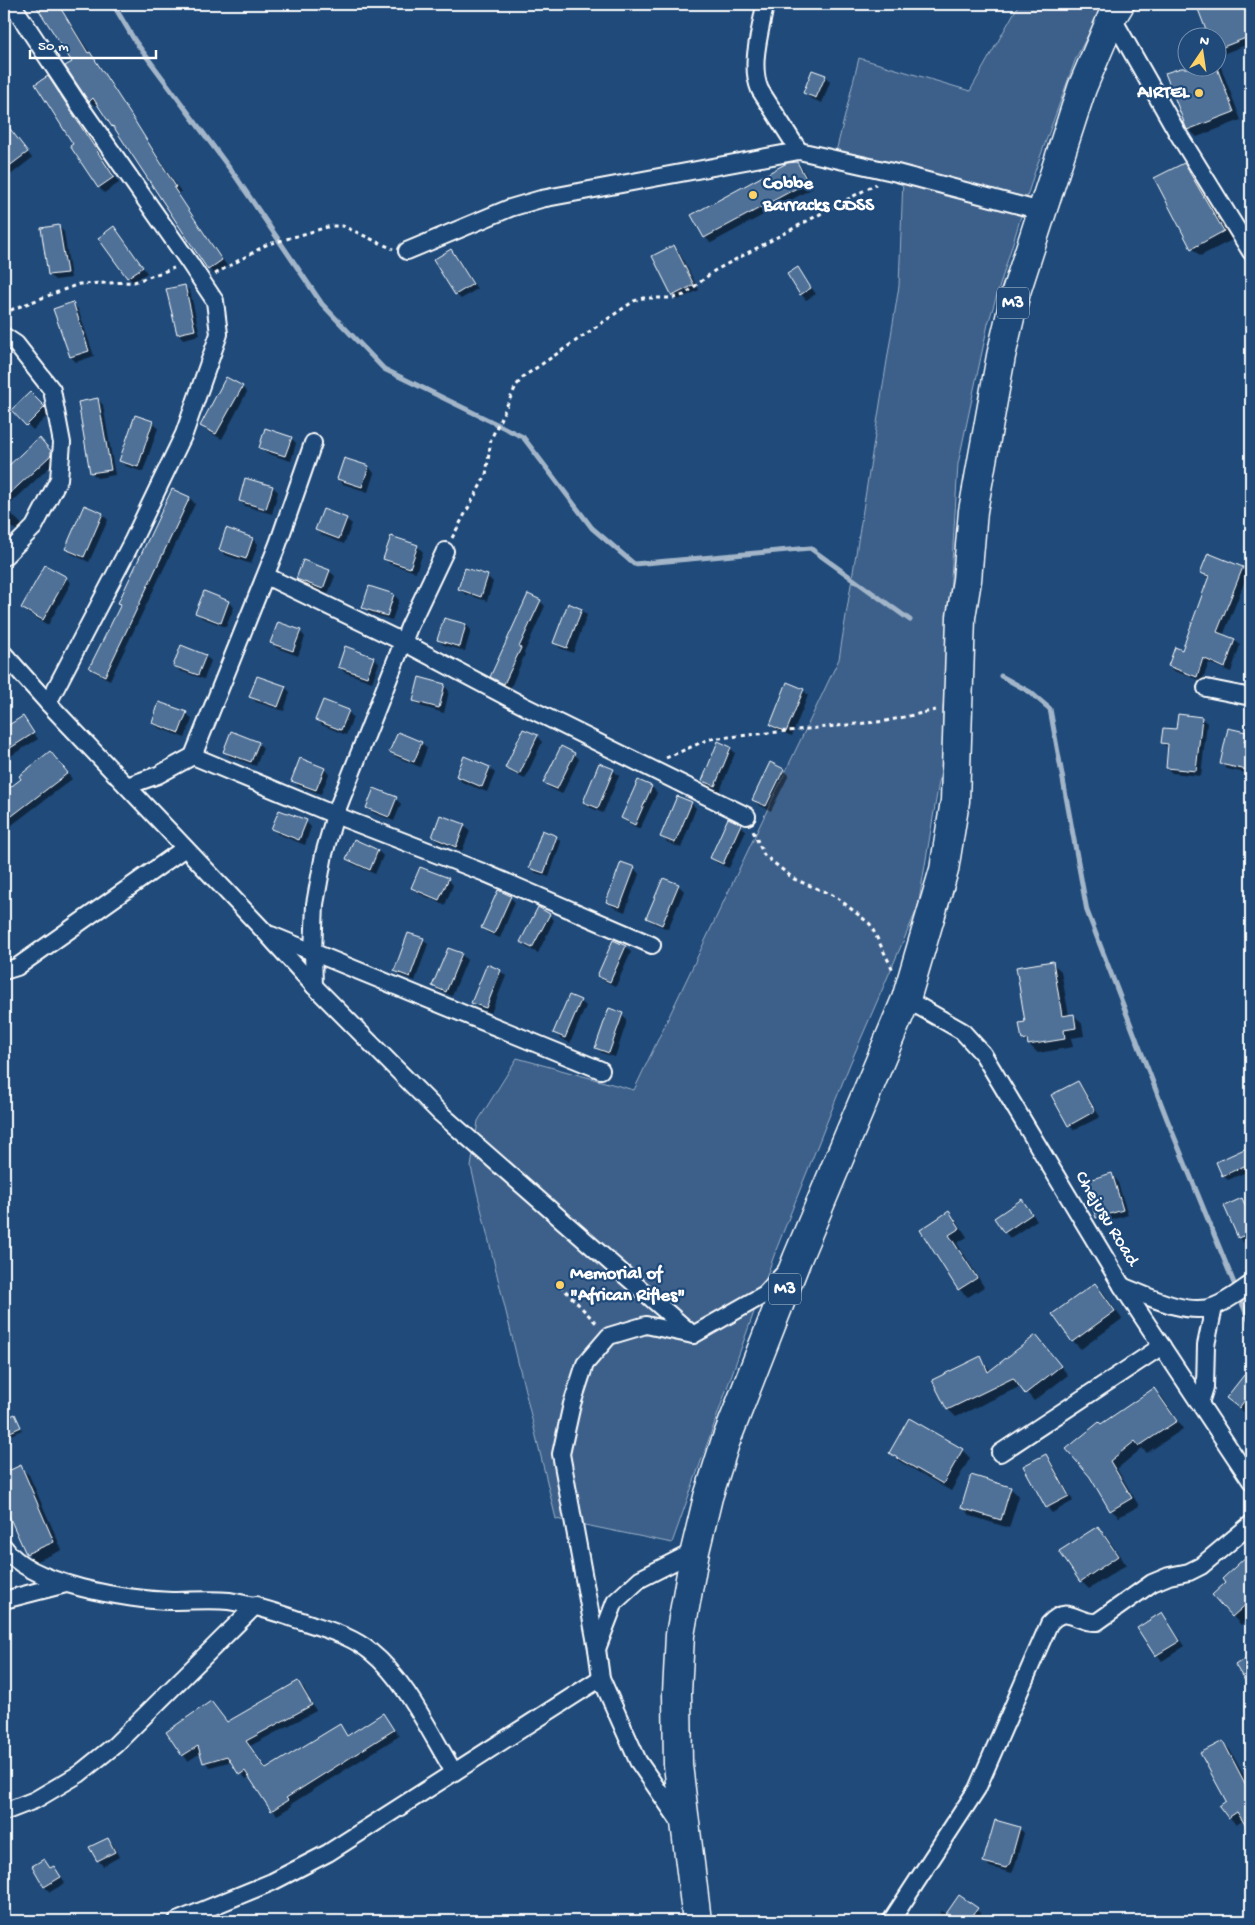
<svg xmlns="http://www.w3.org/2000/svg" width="1255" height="1925" font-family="'Gochi Hand',sans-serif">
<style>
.green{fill:#3c618b;stroke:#9eb0c5}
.shadow{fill:#0007}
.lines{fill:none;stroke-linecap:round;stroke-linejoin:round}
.stream{stroke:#a3b5c8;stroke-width:5}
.building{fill:#507197;stroke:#fff}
.street-casing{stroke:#fff;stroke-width:20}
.highway-casing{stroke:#fff;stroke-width:31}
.path{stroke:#fff;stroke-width:3;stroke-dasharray:4 4;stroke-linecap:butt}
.street{stroke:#1f4a7a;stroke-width:16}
.highway{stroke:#1f4a7a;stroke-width:28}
.poi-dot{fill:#ffd166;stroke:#1f4a7a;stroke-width:2}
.labels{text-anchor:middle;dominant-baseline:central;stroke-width:4.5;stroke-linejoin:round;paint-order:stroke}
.shield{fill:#1f4a7a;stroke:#bcc9d7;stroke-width:1}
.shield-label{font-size:18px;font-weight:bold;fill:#fff}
.poi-label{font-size:19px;font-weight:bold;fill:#fff;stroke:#1f4a7a;text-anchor:start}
.street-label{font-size:19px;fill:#fff;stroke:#1f4a7a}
</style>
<rect width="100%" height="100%" fill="#1f4a7a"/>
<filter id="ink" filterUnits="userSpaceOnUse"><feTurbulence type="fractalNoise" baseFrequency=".02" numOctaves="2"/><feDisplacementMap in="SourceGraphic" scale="10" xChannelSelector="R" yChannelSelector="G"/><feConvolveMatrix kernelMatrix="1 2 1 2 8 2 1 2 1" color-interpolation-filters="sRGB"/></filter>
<g filter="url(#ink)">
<path class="green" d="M1019 4H1104L1076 58 1034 174 988 324 958 464 943 709 942 764 918 907 850 1064 776 1250 672 1543 556 1519 471 1167 478 1121 517 1058 634 1090 839 659 899 286 903 178 834 160 859 58 970 91Z"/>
<g class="shadow">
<path d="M37 4H58L181 192 178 194 227 266 214 274 209 269 98 103 95 106 90 101 67 66 73 62Z"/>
<path d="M1197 4H1249L1251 9V43L1220 55 1218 52V38H1210Z"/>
<path d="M1218 63 1220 65 1241 120 1197 137 1188 129 1167 74 1188 66 1218 68Z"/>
<path d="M825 76 830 82 822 103 810 98 805 92Z"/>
<path d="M48 78 53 83 119 183 104 193 99 187 74 145Z"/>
<path d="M4 121 32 158 4 180Z"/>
<path d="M797 163 802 168 813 188 711 243 705 237 693 215Z"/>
<path d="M1184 164 1192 173 1232 240 1200 256 1192 248Z"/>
<path d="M59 227 64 232 71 278 55 280 49 275 42 229Z"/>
<path d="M119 233 147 273 133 282 128 277Z"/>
<path d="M674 246 679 252 699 290 678 300 673 295Z"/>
<path d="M451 250 456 256 477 289 461 299 456 294Z"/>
<path d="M798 269 816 294 806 300 801 294Z"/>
<path d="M184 286 190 291 200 335 183 339 178 333Z"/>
<path d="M72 304 78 309 94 356 76 362 71 357Z"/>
<path d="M242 387 247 392 222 439 207 431 201 425Z"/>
<path d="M30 394 49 414 33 430 13 410Z"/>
<path d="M98 399 103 405 115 475 97 478 91 472Z"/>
<path d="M136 416 153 422 158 428 143 472 126 466 121 461Z"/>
<path d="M291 438 296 443 291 461 266 453 260 447Z"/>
<path d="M39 439 56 457V461L9 505 4 500V464L10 466Z"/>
<path d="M345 459 369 467 374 473 368 492 343 484 338 479Z"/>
<path d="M246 479 273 487 278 492 272 514 245 506 240 501Z"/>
<path d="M172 490 190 498 195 504 110 680 96 673 91 668 122 605 119 603Z"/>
<path d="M5 507 27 530 24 533 5 525 4 526V508Z"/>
<path d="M102 514 108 520 89 562 72 554 66 549Z"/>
<path d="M346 519 352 524 344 544 322 535 316 530Z"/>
<path d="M227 530 253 539 258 544 251 564 225 555 220 549Z"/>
<path d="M417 546 423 552 416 572 390 564 384 558Z"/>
<path d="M1242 568 1248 573 1223 636 1235 640 1240 645 1231 672 1209 663 1202 681 1174 671 1169 666 1182 652 1209 579 1202 573Z"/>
<path d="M329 571 335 576 328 594 303 584 298 579Z"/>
<path d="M487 576 493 582 487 601 465 594 459 589Z"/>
<path d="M66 578 71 583 48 625 28 613 22 608Z"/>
<path d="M394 595 399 600 392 620 369 613 364 607Z"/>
<path d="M540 601 545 606 524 653 525 654 510 689 497 682 491 676Z"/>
<path d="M228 602 234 607 226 627 202 618 197 613Z"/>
<path d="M581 610 587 615 573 653 560 648 555 643Z"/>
<path d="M466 625 471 630 465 651 444 645 438 640Z"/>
<path d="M300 631 305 637 298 656 277 648 271 642Z"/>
<path d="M205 656 211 661 204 679 180 671 174 665Z"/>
<path d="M374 658 379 663 372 682 344 672 339 666Z"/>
<path d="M444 685 449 691 444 713 420 706 414 701Z"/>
<path d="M285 687 290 692 284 711 256 702 251 697Z"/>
<path d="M803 690 808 695 792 736 776 730 771 725Z"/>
<path d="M348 712 353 717 346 735 322 725 316 719Z"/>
<path d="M186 713 192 719 185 738 159 728 153 723Z"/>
<path d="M23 718 38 739 4 760V730Z"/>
<path d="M1201 718 1207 723 1201 776 1172 773 1167 768 1168 748 1163 743 1178 730Z"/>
<path d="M1246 733 1251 739V774L1227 769 1222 764Z"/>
<path d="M398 734 422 743 427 748 420 767 396 757 391 752Z"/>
<path d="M537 736 542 742 525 779 512 773 506 768Z"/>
<path d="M258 743 263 748 256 766 230 757 224 751Z"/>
<path d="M730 748 735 753 720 791 709 786 703 781Z"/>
<path d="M574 754 579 759 562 794 550 788 545 783Z"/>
<path d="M55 758 72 779 4 831V794Z"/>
<path d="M600 765 614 771 619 776 603 813 589 807 584 802Z"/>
<path d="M489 768 495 773 487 792 462 782 457 776Z"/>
<path d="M324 769 329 774 321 794 298 786 293 780Z"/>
<path d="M784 770 789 775 771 811 759 805 753 800Z"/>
<path d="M639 781 652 787 657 793 640 829 628 823 622 818Z"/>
<path d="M396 799 401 804 394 821 373 813 367 807Z"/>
<path d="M691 803 696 808 681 848 667 842 662 837Z"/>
<path d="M306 822 311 827 305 845 278 834 273 829Z"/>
<path d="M464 825 470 831 462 851 438 842 433 837Z"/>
<path d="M740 825 746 831 729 868 717 863 712 858Z"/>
<path d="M556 837 561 842 549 877 536 873 531 868Z"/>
<path d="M355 841 378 851 383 856 375 874 353 864 347 859Z"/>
<path d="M634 868 639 874 625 912 613 907 608 902Z"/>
<path d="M448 879 453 885 445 905 418 893 412 888Z"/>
<path d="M664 879 678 885 684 891 668 929 653 923 648 918Z"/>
<path d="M510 897 515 902 500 938 488 933 483 928Z"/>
<path d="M549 915 554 920 538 953 526 947 521 942Z"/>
<path d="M423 939 428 944 415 981 401 976 396 971Z"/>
<path d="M614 941 626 947 631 952 616 986 604 981 599 976Z"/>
<path d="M461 954 467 960 452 996 439 991 434 986Z"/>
<path d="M1052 963 1061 971 1069 1016 1074 1015 1082 1024 1084 1036 1071 1038 1073 1047 1038 1053 1023 1039 1026 1023Z"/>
<path d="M500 971 506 976 491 1013 478 1008 472 1002Z"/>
<path d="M580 1001 586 1006 570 1043 560 1038 555 1033Z"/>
<path d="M620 1014 626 1019V1024L615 1057 602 1053 597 1048Z"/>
<path d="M1078 1082 1083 1088 1100 1117 1074 1130 1069 1125Z"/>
<path d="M1251 1147V1170L1228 1180 1223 1175 1217 1163Z"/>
<path d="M1112 1175 1117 1180 1128 1215 1102 1223 1097 1217Z"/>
<path d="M1242 1200 1248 1208 1251 1206V1240L1244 1243 1239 1238 1226 1207Z"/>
<path d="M1022 1201 1037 1220 1010 1238 1005 1232Z"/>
<path d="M949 1213 957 1221 967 1237 957 1243 984 1287 968 1297 959 1289 922 1230Z"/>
<path d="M1095 1284 1103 1292 1122 1319 1081 1349 1073 1341Z"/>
<path d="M1036 1336 1068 1375 1034 1401 1021 1386 956 1417 948 1409 980 1358 991 1371Z"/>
<path d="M1244 1377 1251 1382V1405L1245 1413 1233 1403Z"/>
<path d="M1154 1390 1162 1397 1183 1429 1147 1453 1142 1448 1117 1469 1139 1506 1119 1517 1111 1510 1101 1426Z"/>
<path d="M15 1416 22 1430 8 1436 4 1429V1420Z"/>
<path d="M962 1450 970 1458 951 1491 899 1461 891 1453Z"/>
<path d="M1046 1455 1051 1461 1073 1501 1052 1513 1047 1507Z"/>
<path d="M20 1467 29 1475 62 1550 35 1562 27 1553 4 1501V1474Z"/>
<path d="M1010 1488 1019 1496 1009 1528 971 1516 963 1508Z"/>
<path d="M1098 1527 1106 1536 1126 1565 1089 1589 1081 1581Z"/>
<path d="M1246 1558 1251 1563V1616L1241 1625 1213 1595 1227 1583Z"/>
<path d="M1162 1614 1185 1646 1162 1661 1139 1628Z"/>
<path d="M298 1683 304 1688 316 1711 250 1746 268 1770 339 1726 348 1737 383 1714 399 1736 291 1804 292 1806 277 1815 250 1776 246 1779 232 1761 210 1767 205 1762 202 1752 188 1761 167 1733 211 1702 228 1723Z"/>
<path d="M1223 1742 1230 1750 1250 1787 1251 1786V1831L1244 1820 1236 1825 1221 1806 1227 1802Z"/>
<path d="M1019 1828 1024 1833 1014 1869 1012 1873 990 1867 985 1861Z"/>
<path d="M108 1839 113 1845 119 1857 103 1866 98 1860Z"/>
<path d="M44 1860 52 1869 54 1868 59 1873 65 1883 50 1892 45 1887 34 1867Z"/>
<path d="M959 1897 983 1915 978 1921H935L942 1911 947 1914Z"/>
<path d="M1008 1919 1063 1921H1008Z"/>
</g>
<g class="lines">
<g class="stream">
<path d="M113 4 135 41 236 177 322 304 384 369 523 437 592 528 634 564 810 548 910 620"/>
<path d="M1001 676 1030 692 1050 709 1087 911 1167 1119 1251 1325"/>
</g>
</g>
<g class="building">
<path d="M35 4H58L88 53 90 52 131 115 176 187 174 188 222 260 208 270 113 126 112 127 93 98 89 102 65 66 72 62Z"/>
<path d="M1196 4H1247L1251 15V36L1218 49V38H1209Z"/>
<path d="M1181 68H1217L1234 112 1187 130 1165 73Z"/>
<path d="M812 70 826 75 816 98 803 93Z"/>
<path d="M48 76 114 177 98 188 70 146 73 144 35 84Z"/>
<path d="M4 121 28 152 4 170Z"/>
<path d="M797 162 808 182 704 238 691 215 787 163Z"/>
<path d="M1184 163 1224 231 1191 249 1154 178Z"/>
<path d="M59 225 67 273 48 275 41 228Z"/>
<path d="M114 226 143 267 127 278 98 238Z"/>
<path d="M674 245 694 285 672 296 652 256Z"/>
<path d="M451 249 473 284 455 295 433 260Z"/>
<path d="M798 267 811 288 800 295 787 274Z"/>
<path d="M185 285 195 330 177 334 166 289Z"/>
<path d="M73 302 89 351 70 357 53 309Z"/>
<path d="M226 377 243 386 216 434 200 426Z"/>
<path d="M30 392 45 407 26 426 11 410Z"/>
<path d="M98 398 111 470 90 473 78 402Z"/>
<path d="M135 415 153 421 138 467 119 461Z"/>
<path d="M265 428 292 437 285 456 259 448Z"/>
<path d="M39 437 51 451V455L4 499V470Z"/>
<path d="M344 458 369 466 362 487 337 479Z"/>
<path d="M245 478 273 486 266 509 239 501Z"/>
<path d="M172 489 190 497 105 676 89 668 121 604 118 603Z"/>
<path d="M84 505 103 513 84 557 65 549Z"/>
<path d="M323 509 347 518 339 539 315 530Z"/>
<path d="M226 528 253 538 246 559 219 550Z"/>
<path d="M391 536 418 545 410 568 383 559Z"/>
<path d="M1208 553 1243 567 1217 632 1235 639 1225 668 1203 658 1197 677 1168 666 1175 647 1182 650 1209 576 1200 573Z"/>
<path d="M303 560 330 570 323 589 296 579Z"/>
<path d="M45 565 67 577 43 620 21 608Z"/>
<path d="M465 568 488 575 481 597 458 589Z"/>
<path d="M369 586 394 594 387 616 362 608Z"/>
<path d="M204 591 229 601 221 623 195 613Z"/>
<path d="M528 594 541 600 519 647 521 648 504 684 490 677Z"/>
<path d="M568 603 582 609 567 648 553 643Z"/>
<path d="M444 618 466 624 460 647 437 640Z"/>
<path d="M278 622 301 630 293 651 270 643Z"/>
<path d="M181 645 206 655 198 675 173 666Z"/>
<path d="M345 646 374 657 367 677 338 667Z"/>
<path d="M257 676 286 686 278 707 249 697Z"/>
<path d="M419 677 445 684 439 708 413 701Z"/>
<path d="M787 682 804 689 786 732 770 725Z"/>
<path d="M323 700 349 710 341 730 315 720Z"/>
<path d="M159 702 187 712 179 733 152 723Z"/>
<path d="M1178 714 1202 717 1196 771 1166 768 1168 744 1161 743 1163 728 1176 729Z"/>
<path d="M23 716 34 733 4 752V728Z"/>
<path d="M1228 728 1246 732 1244 742 1251 743V771L1220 764Z"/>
<path d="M523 729 538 735 519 775 505 768Z"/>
<path d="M231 731 259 742 251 762 223 752Z"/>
<path d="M398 732 422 742 414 762 389 752Z"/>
<path d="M718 741 731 747 715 786 702 781Z"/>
<path d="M561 746 575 753 557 789 543 783Z"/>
<path d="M50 751 68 773 4 822V792L21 779 19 776Z"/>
<path d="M464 756 490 767 482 787 456 776Z"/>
<path d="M300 758 325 768 316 790 291 781Z"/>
<path d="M770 762 784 769 766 806 752 800Z"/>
<path d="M599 763 614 769 598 808 583 802Z"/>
<path d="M638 780 652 786 635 825 621 818Z"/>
<path d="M374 788 397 797 389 817 366 808Z"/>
<path d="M677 796 692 802 675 843 660 837Z"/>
<path d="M279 810 307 820 299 840 271 829Z"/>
<path d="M440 815 465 824 456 847 432 837Z"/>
<path d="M728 818 741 824 723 864 710 858Z"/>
<path d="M542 830 557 836 544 873 529 868Z"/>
<path d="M354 839 378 850 370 870 346 859Z"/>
<path d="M621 862 635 867 620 907 606 902Z"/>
<path d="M420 867 449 878 439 900 411 888Z"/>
<path d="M663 878 679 884 662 925 646 918Z"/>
<path d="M498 890 511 896 494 934 481 928Z"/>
<path d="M538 907 550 914 532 948 520 942Z"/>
<path d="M408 933 424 938 410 977 394 971Z"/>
<path d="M613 940 626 946 610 982 597 976Z"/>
<path d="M448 948 462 953 446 992 432 986Z"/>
<path d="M1053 961 1062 1016 1074 1014 1076 1028 1064 1030 1065 1039 1028 1045 1027 1039 1022 1040 1019 1023 1025 1022 1016 967Z"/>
<path d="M487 964 501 970 486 1008 471 1003Z"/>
<path d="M569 995 581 1000 565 1038 553 1033Z"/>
<path d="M609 1008 623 1013 609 1053 595 1048Z"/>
<path d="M1078 1081 1095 1111 1068 1126 1051 1095Z"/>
<path d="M1251 1146V1163L1222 1176 1216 1162Z"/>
<path d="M1112 1173 1123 1210 1096 1218 1085 1181Z"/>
<path d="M1242 1198 1246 1207 1251 1205V1233L1238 1238 1224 1206Z"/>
<path d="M1022 1199 1032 1214 1004 1233 994 1218Z"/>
<path d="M949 1211 960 1228 949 1235 977 1278 958 1290 920 1230Z"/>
<path d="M1095 1283 1115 1311 1072 1342 1052 1314Z"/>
<path d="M1036 1335 1061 1366 1025 1394 1013 1378 947 1410 932 1380 981 1356 988 1372Z"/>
<path d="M1244 1375 1251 1381V1392L1239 1408 1226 1398Z"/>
<path d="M1154 1388 1177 1421 1139 1446 1135 1441 1110 1461 1132 1498 1110 1511 1090 1477 1066 1449 1099 1422 1101 1424Z"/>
<path d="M15 1414 21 1427 4 1435V1419Z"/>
<path d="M909 1418 963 1449 943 1484 889 1453Z"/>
<path d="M1046 1454 1069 1496 1046 1508 1023 1466Z"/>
<path d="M21 1465 54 1542 26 1554 4 1505V1473Z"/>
<path d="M971 1475 1011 1487 1001 1520 961 1508Z"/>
<path d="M1098 1526 1118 1556 1080 1582 1059 1551Z"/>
<path d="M1251 1552V1600L1232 1617 1212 1595 1225 1583 1222 1579Z"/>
<path d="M1162 1612 1180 1641 1155 1656 1137 1628Z"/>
<path d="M1251 1654V1690L1235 1665Z"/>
<path d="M298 1681 312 1705 246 1741 266 1769 340 1724 347 1736 383 1713 394 1730 286 1798 288 1800 271 1811 245 1771 239 1775 227 1756 203 1763 198 1746 182 1756 166 1732 211 1701 227 1722Z"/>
<path d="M1223 1741 1251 1795V1834L1237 1812 1228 1818 1219 1806 1226 1801 1200 1753Z"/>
<path d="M995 1820 1020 1827 1010 1863 1006 1868 983 1862Z"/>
<path d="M108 1838 115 1852 97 1861 89 1847Z"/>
<path d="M44 1859 50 1868 54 1866 61 1877 44 1887 32 1866Z"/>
<path d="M959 1895 978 1908 969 1921H941Z"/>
</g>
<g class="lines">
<defs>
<g id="street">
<path d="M12 4 75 99 189 262 215 301 219 334 184 434 133 540 48 703"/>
<path d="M765 4C761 31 749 64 760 90L799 151"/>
<path d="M1112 17 1177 132 1251 252"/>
<path d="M407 251 510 208 541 199 799 151 897 173 1041 211"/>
<path d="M4 336 16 344 52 390 62 443 59 479 34 527 4 557"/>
<path d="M266 576 403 642 526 707 747 816"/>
<path d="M4 654 48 703 266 933 314 986 440 1113 693 1335"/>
<path d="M1206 688 1251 697"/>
<path d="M193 756 335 815 485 873 652 945"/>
<path d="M127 786 158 775 193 756 278 544 313 443"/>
<path d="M271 935 601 1070"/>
<path d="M4 971 17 967 185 848"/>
<path d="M314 986 313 952 315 904 324 854 335 815 409 627 445 551"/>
<path d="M906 999 962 1031 983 1054 1122 1286 1251 1481"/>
<path d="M1122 1286C1147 1296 1188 1317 1215 1306 1228 1301 1240 1291 1251 1284"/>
<path d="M1200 1403 1205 1387 1206 1345 1214 1307"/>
<path d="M1000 1453 1162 1346"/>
<path d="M4 1547C29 1585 129 1600 172 1601 191 1601 211 1599 229 1601 256 1605 280 1614 305 1622 328 1630 352 1636 371 1652 406 1680 430 1733 454 1772"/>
<path d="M4 1600 66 1584"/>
<path d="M597 1649 615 1602 640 1579 695 1551"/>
<path d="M4 1812 35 1800 79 1774 115 1745 256 1605"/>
<path d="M682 1825 638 1761 601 1678 597 1649 561 1454 572 1404 585 1364 609 1336 646 1325 693 1335 765 1294 787 1270"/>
<path d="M177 1921 272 1882 328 1853 601 1678"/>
<path d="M891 1921 977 1789 1049 1624C1067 1603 1077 1624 1097 1622L1152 1583 1169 1576 1189 1572 1201 1566 1251 1524"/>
</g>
<path id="highway" d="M697 1921 678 1765 677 1693 680 1635 695 1551 708 1497 725 1443 797 1259 906 999 944 870 955 801 961 617 967 580 973 511 1001 356 1016 292 1082 88 1112 17 1120 4"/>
</defs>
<use href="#street" class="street-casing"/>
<use href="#highway" class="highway-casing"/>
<g class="path">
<path d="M215 274 266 245 331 226H343L393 249"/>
<path d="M4 315 13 309 79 284 134 282 174 268"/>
<path d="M452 538 486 475 491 439 516 386 523 377 634 301 643 298H673L684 295 714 271 876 184"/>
<path d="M666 758 709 739 886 721 936 710"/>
<path d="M753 831 764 855 794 879 835 896 870 924 893 970"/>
<path d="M560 1285 598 1325"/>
</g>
<use href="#street" class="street"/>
<use href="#highway" class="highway"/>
</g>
</g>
<g class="poi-dot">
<circle cx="1199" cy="93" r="5"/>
<circle cx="753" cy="195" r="5"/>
<circle cx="560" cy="1285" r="5"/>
</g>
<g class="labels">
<g class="shield">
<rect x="997" y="287.5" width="32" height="31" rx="4"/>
<rect x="769" y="1273.5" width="32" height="31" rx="4"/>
</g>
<g class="shield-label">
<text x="1013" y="303">M3</text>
<text x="785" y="1289">M3</text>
</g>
<g class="poi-label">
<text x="1189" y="93" text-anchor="end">AIRTEL</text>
<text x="763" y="184">Cobbe<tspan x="763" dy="22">Barracks CDSS</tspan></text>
<text x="570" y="1274">Memorial of<tspan x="570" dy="22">"African Rifles"</tspan></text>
</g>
<g class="street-label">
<text transform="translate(1106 1219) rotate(59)">Chejusu Road</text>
</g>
</g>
<rect width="1255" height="1925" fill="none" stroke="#1f4a7a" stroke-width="20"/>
<rect x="10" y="10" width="1235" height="1905" fill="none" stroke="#fff" stroke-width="2" filter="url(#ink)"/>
<g transform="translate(1202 52) rotate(13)"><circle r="24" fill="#1f4a7a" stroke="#7992af"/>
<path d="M0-4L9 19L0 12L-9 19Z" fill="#ffd166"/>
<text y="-8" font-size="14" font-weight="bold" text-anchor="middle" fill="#ffffff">N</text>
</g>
<path d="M30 50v8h126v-8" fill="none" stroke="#ffffff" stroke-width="2.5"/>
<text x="38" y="50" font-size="15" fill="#ffffff" stroke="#1f4a7a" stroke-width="4" paint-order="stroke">50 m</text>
</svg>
